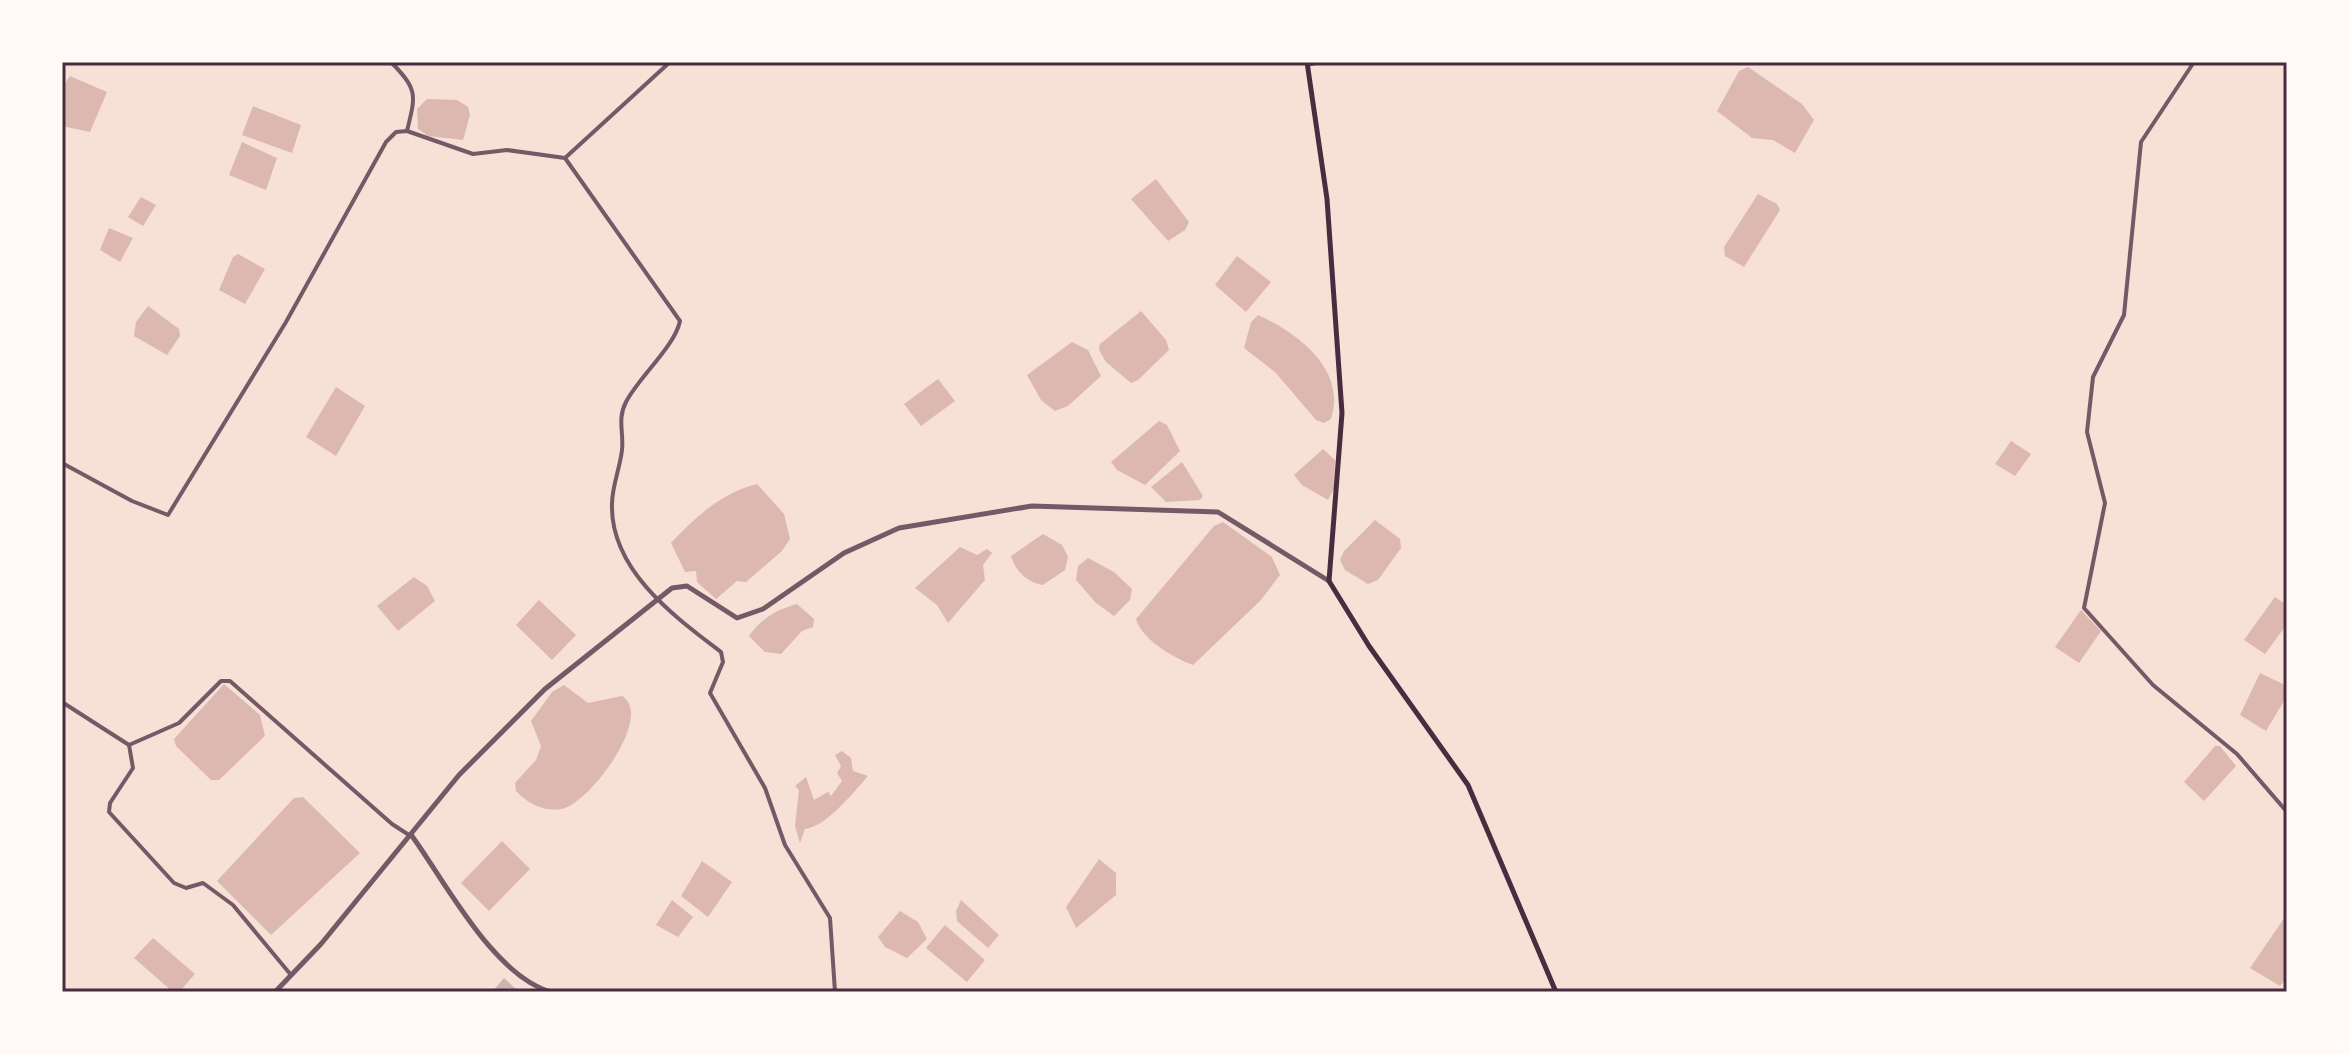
<svg xmlns="http://www.w3.org/2000/svg" width="2349" height="1054" font-family="'Archivo Narrow',sans-serif">
<style>
.water{fill:#dcb8b0}
.building{fill:#ccb4b1}
.lines{fill:none;stroke-linecap:round;stroke-linejoin:round}
.minor{stroke:#755966;stroke-width:4}
.tertiary{stroke:#755966;stroke-width:5}
.secondary{stroke:#4a2c40;stroke-width:5}
.neatline{fill:none;stroke:#4a2c40;stroke-width:3}
</style>
<rect width="100%" height="100%" fill="#f7e1d7"/>
<g class="water">
<path d="M1748 67 1802 104 1814 120 1795 153 1773 140 1752 138 1717 111 1739 71Z"/>
<path d="M70 76 107 92 90 132 62 126V88Z"/>
<path d="M427 99 457 100 468 107 470 115 463 140 428 136 418 129 417 109Z"/>
<path d="M253 106 301 125 292 153 242 135Z"/>
<path d="M242 142 277 158 266 190 229 175Z"/>
<path d="M1156 179 1189 222 1185 230 1168 241 1131 199Z"/>
<path d="M1758 194 1777 204 1780 210 1744 267 1725 256 1724 247Z"/>
<path d="M141 197 156 205 143 226 128 217Z"/>
<path d="M109 228 133 238 120 262 100 250Z"/>
<path d="M238 254 265 269 245 304 219 290 233 257Z"/>
<path d="M1237 256 1271 282 1246 312 1215 285Z"/>
<path d="M148 306 179 329 180 336 167 355 134 336 136 322Z"/>
<path d="M1141 311 1166 340 1169 350 1138 380 1131 383 1106 362 1099 350 1100 344Z"/>
<path d="M1258 315C1298 333 1347 370 1331 419L1324 423 1316 420 1275 372 1244 348 1251 322Z"/>
<path d="M1072 342 1088 350 1101 376 1068 406 1055 411 1041 400 1027 375Z"/>
<path d="M938 379 955 401 921 426 904 404Z"/>
<path d="M336 387 365 406 336 456 306 437Z"/>
<path d="M1159 421 1167 425 1180 451 1145 485 1117 470 1111 462Z"/>
<path d="M2011 441 2031 454 2015 476 1995 464Z"/>
<path d="M1323 449 1335 460 1334 489 1328 500 1302 485 1294 475Z"/>
<path d="M1182 462 1203 496 1200 500 1166 502 1151 487Z"/>
<path d="M757 484 784 514 790 539 782 551 746 582 737 581 716 599 697 582 696 571 685 572 671 543C695 517 723 492 757 484Z"/>
<path d="M1375 520 1400 539 1401 548 1378 580 1368 584 1345 570 1340 560 1344 551Z"/>
<path d="M1223 522 1272 557 1280 575 1260 601 1193 665C1174 658 1142 640 1136 619L1214 526Z"/>
<path d="M1043 534 1062 545 1068 557 1065 570 1043 585C1028 583 1015 571 1011 556Z"/>
<path d="M960 547 977 555 987 549 992 553 983 565 985 580 948 623 937 605 915 588Z"/>
<path d="M1088 558 1114 572 1132 589 1130 600 1114 616 1096 603 1076 580 1078 566Z"/>
<path d="M414 577 427 586 435 601 398 631 377 606Z"/>
<path d="M2275 597 2287 605V624L2265 654 2244 640Z"/>
<path d="M539 600 576 635 552 660 516 625Z"/>
<path d="M797 604 814 619 813 627 802 631 781 654 765 652 749 636C762 618 776 610 797 604Z"/>
<path d="M2081 610 2101 631 2079 663 2055 647Z"/>
<path d="M2260 673 2287 686V696L2266 731 2240 715Z"/>
<path d="M224 684 260 715 265 736 219 780H211L176 746 174 739Z"/>
<path d="M564 685 588 703 622 696C655 715 589 805 561 809 544 812 527 803 516 791L515 783 536 760 541 746 531 721 552 692Z"/>
<path d="M2215 746H2220L2236 766 2204 801 2184 782Z"/>
<path d="M842 751 851 758 853 771 868 776C854 792 826 827 805 829L800 843 795 826 799 790 795 786 806 777 814 800 828 792 831 796 842 781 837 773 841 766 835 755Z"/>
<path d="M303 797 360 853 271 935 217 881 294 798Z"/>
<path d="M502 841 530 869 489 911 461 883Z"/>
<path d="M1099 859 1116 873V895L1076 928 1066 907Z"/>
<path d="M702 861 732 882 708 917 681 896Z"/>
<path d="M672 900 693 917 678 937 656 925Z"/>
<path d="M961 900 999 935 988 948 957 921 956 911Z"/>
<path d="M900 911 918 922 927 939 907 958 885 947 878 937Z"/>
<path d="M2287 914V978L2280 986 2250 968Z"/>
<path d="M945 925 985 960 967 982 926 948Z"/>
<path d="M153 938 195 974 179 992H173L134 958Z"/>
</g>
<path class="building" d="M504 978 519 992H492Z"/>
<g class="lines">
<g class="minor">
<path d="M391 62C418 90 416 94 407 131"/>
<path d="M2194 62 2141 142 2124 315 2093 377 2087 432 2105 503 2084 608 2153 685 2237 754 2287 812"/>
<path d="M1307 65 1319 62"/>
<path d="M565 158 670 62"/>
<path d="M62 463 132 501 168 515 286 322 386 142 396 132 407 131 473 154 507 150 565 158 680 321C675 346 639 377 626 402 617 419 624 433 622 450 620 468 612 486 612 504 610 570 675 617 721 652L723 662 710 693 765 788 785 845 830 918 835 992"/>
<path d="M62 702 129 745 179 723 221 681H230L392 824 409 835"/>
<path d="M129 745 133 768 110 803 109 812 174 883 186 888 203 883 233 905 291 975"/>
</g>
<g class="tertiary">
<path d="M412 836C446 883 493 975 551 992"/>
<path d="M275 992 321 944 459 775 545 689 672 588 687 586 737 618 763 609 844 553 899 528 1032 506 1218 512 1329 581"/>
</g>
<path class="secondary" d="M1307 62 1327 199 1342 413 1329 581 1369 646 1468 785 1556 992"/>
</g>
<rect width="2349" height="1054" fill="none" stroke="#fffaf5" stroke-width="128"/>
<rect x="64" y="64" width="2221" height="926" class="neatline"/>
</svg>
